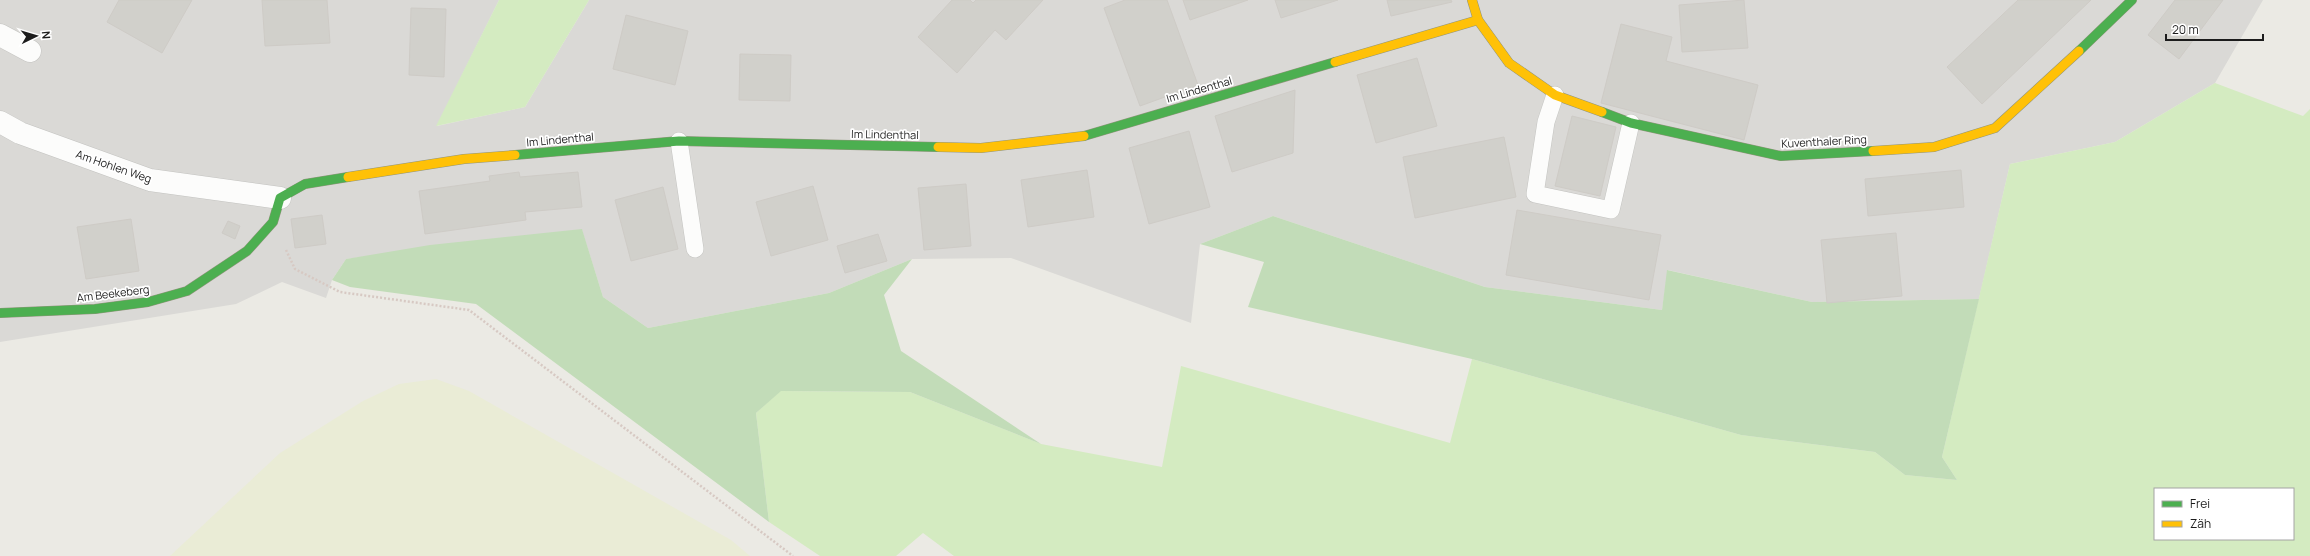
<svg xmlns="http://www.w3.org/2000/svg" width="2310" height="556" font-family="Manrope,sans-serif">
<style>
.residential{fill:#dad9d6}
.farmland{fill:#eaecd6}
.grass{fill:#d4ebc1;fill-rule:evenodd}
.forest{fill:#c2dcb8}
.building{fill:#d1d0cb;stroke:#cecbc6}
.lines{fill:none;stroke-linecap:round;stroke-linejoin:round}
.lane-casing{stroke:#c3c3c0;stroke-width:18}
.street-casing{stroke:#c3c3c0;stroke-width:23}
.fast-casing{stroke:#91957c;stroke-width:10}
.slow-casing{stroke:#91957c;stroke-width:10}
.path{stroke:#d7c9c3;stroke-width:2.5;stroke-dasharray:2 2;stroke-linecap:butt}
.lane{stroke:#fcfcfb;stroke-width:17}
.street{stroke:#fcfcfb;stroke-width:22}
.fast{stroke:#4caf50;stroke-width:9}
.slow{stroke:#ffc107;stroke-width:9}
.labels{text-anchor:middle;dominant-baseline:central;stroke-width:3.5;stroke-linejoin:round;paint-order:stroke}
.street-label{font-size:11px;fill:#1c1c1c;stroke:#fff}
</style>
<rect width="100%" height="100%" fill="#ebeae4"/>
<path class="residential" d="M0 0H499L437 126 525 107 589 0H2263L2215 83 2115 142 2010 164 1979 299 1812 302 1668 270 1662 310 1485 287 1273 216 1200 244 1191 323 1011 258 912 259 829 293 648 328 603 297 582 230 346 259 332 280 326 298 282 282 236 304 0 342Z"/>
<path class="farmland" d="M436 379 469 391 731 540 750 556H170L280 453 363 401 399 384Z"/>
<g class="grass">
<path d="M499 0H589L525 107 436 126Z"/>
<path d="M2215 83 2303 116 2310 109V556H954L923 533 896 556H820L769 522 756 413 780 391 910 392 1041 444 1162 467 1181 366 1450 443 1472 359 1741 435 1875 452 1905 475 1957 480 1942 457 2010 164 2115 142ZM2155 489H2293V539H2155Z"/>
</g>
<g class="forest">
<path d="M1273 216 1485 287 1662 310 1667 270 1812 302 1979 299 1942 457 1957 480 1905 475 1875 452 1741 435 1472 359 1248 307 1264 262 1200 244Z"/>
<path d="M582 229 603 297 648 328 829 293 912 259 884 295 901 351 1041 444 910 392 781 391 756 413 769 522 476 304 350 287 332 280 346 259 430 245Z"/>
</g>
<g class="building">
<path d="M119 0H192L162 53 107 22Z"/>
<path d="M262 0H327L330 43 265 46Z"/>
<path d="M952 0H970L973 3 976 0H1043L1006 40 995 30 957 73 918 37Z"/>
<path d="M1125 0H1167L1198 85 1140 106 1104 8Z"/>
<path d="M1183 0H1248L1190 20Z"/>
<path d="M1275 0H1338L1281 18Z"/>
<path d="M1387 0H1451L1452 2 1391 16Z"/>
<path d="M1744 0 1748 48 1682 52 1679 5Z"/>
<path d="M2018 0H2091L1982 104 1947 67Z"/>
<path d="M2175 0H2223L2179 59 2148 35Z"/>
<path d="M411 8 446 9 444 77 409 75Z"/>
<path d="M626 15 688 31 675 85 613 69Z"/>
<path d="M1621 24 1672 37 1666 61 1758 85 1744 140 1601 103Z"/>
<path d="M740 54 791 55 790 101 739 100Z"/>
<path d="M1417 58 1437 126 1376 143 1357 75Z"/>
<path d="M1295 90 1293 153 1232 172 1215 116Z"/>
<path d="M1572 116 1616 127 1600 196 1555 186Z"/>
<path d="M1189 131 1210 207 1149 224 1129 148Z"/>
<path d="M1504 137 1516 197 1415 218 1403 157Z"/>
<path d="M1087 170 1094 217 1028 227 1021 180Z"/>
<path d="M1961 170 1964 207 1868 216 1865 179Z"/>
<path d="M519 172 520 177 578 172 582 207 525 212 526 220 425 234 419 191 490 181 489 176Z"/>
<path d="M966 184 971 246 924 250 918 188Z"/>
<path d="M813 186 828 240 771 256 756 202Z"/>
<path d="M663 187 678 249 631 261 615 200Z"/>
<path d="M1517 210 1661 235 1649 300 1506 275Z"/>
<path d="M322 215 326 244 295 248 291 219Z"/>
<path d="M131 219 139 271 86 279 77 227Z"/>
<path d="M228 221 240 226 235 239 222 233Z"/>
<path d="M1896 233 1902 296 1827 303 1821 240Z"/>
<path d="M878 234 887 261 845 273 837 246Z"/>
</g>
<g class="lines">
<defs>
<g id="lane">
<path d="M1555 95 1546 122 1535 194 1611 210 1631 123"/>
<path d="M679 141 695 249"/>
</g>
<g id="street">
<path d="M0 35 30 51"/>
<path d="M0 122 20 133 150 180 280 198"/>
</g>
<g id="fast">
<path d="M2079 51 2132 0"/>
<path d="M1602 112 1631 123 1781 156 1873 151"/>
<path d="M1084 136 1335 62"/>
<path d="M515 155 679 141 938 147"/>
<path d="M0 313 95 309 148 302 187 291 247 251 273 222 280 198 305 184 348 177"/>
</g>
<g id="slow">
<path d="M1472 0 1478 20 1509 63 1555 95 1602 112"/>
<path d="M1335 62 1478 20"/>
<path d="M938 147 981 148 1084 136"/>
<path d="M1873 151 1934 147 1995 128 2079 51"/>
<path d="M348 177 464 159 515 155"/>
</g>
</defs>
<use href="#lane" class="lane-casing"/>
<use href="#street" class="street-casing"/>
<use href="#fast" class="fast-casing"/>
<use href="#slow" class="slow-casing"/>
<path class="path" d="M286 250 295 269 340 292 469 310 793 556"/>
<use href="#lane" class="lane"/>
<use href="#street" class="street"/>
<use href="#fast" class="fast"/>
<use href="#slow" class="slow"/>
</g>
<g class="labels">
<g class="street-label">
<text transform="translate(1199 89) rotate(-16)">Im Lindenthal</text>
<text transform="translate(885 134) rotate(1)">Im Lindenthal</text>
<text transform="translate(560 139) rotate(-5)">Im Lindenthal</text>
<text transform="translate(1824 141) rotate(-3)">Kuventhaler Ring</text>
<text transform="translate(114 166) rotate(19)">Am Hohlen Weg</text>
<text transform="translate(113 293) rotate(-7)">Am Beekeberg</text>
</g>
</g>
<rect x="2154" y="488" width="140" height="52" fill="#ffffff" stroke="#a4a4a4"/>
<rect x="2162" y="501" width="20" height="6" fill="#4caf50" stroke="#a4a4a4"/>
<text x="2190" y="508" font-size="12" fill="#1c1c1c">Frei</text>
<rect x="2162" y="521" width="20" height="6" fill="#ffc107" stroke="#a4a4a4"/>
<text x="2190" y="528" font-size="12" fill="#1c1c1c">Zäh</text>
<g transform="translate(36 36) rotate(85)" stroke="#ffffff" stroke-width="3" paint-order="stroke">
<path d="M0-3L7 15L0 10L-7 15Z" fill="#1c1c1c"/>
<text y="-6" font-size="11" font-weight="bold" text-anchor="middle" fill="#1c1c1c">N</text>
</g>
<path d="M2166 34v6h97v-6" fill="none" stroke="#1c1c1c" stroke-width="2"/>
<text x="2172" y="34" font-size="12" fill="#1c1c1c" stroke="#ffffff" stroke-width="3" paint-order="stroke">20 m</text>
</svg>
